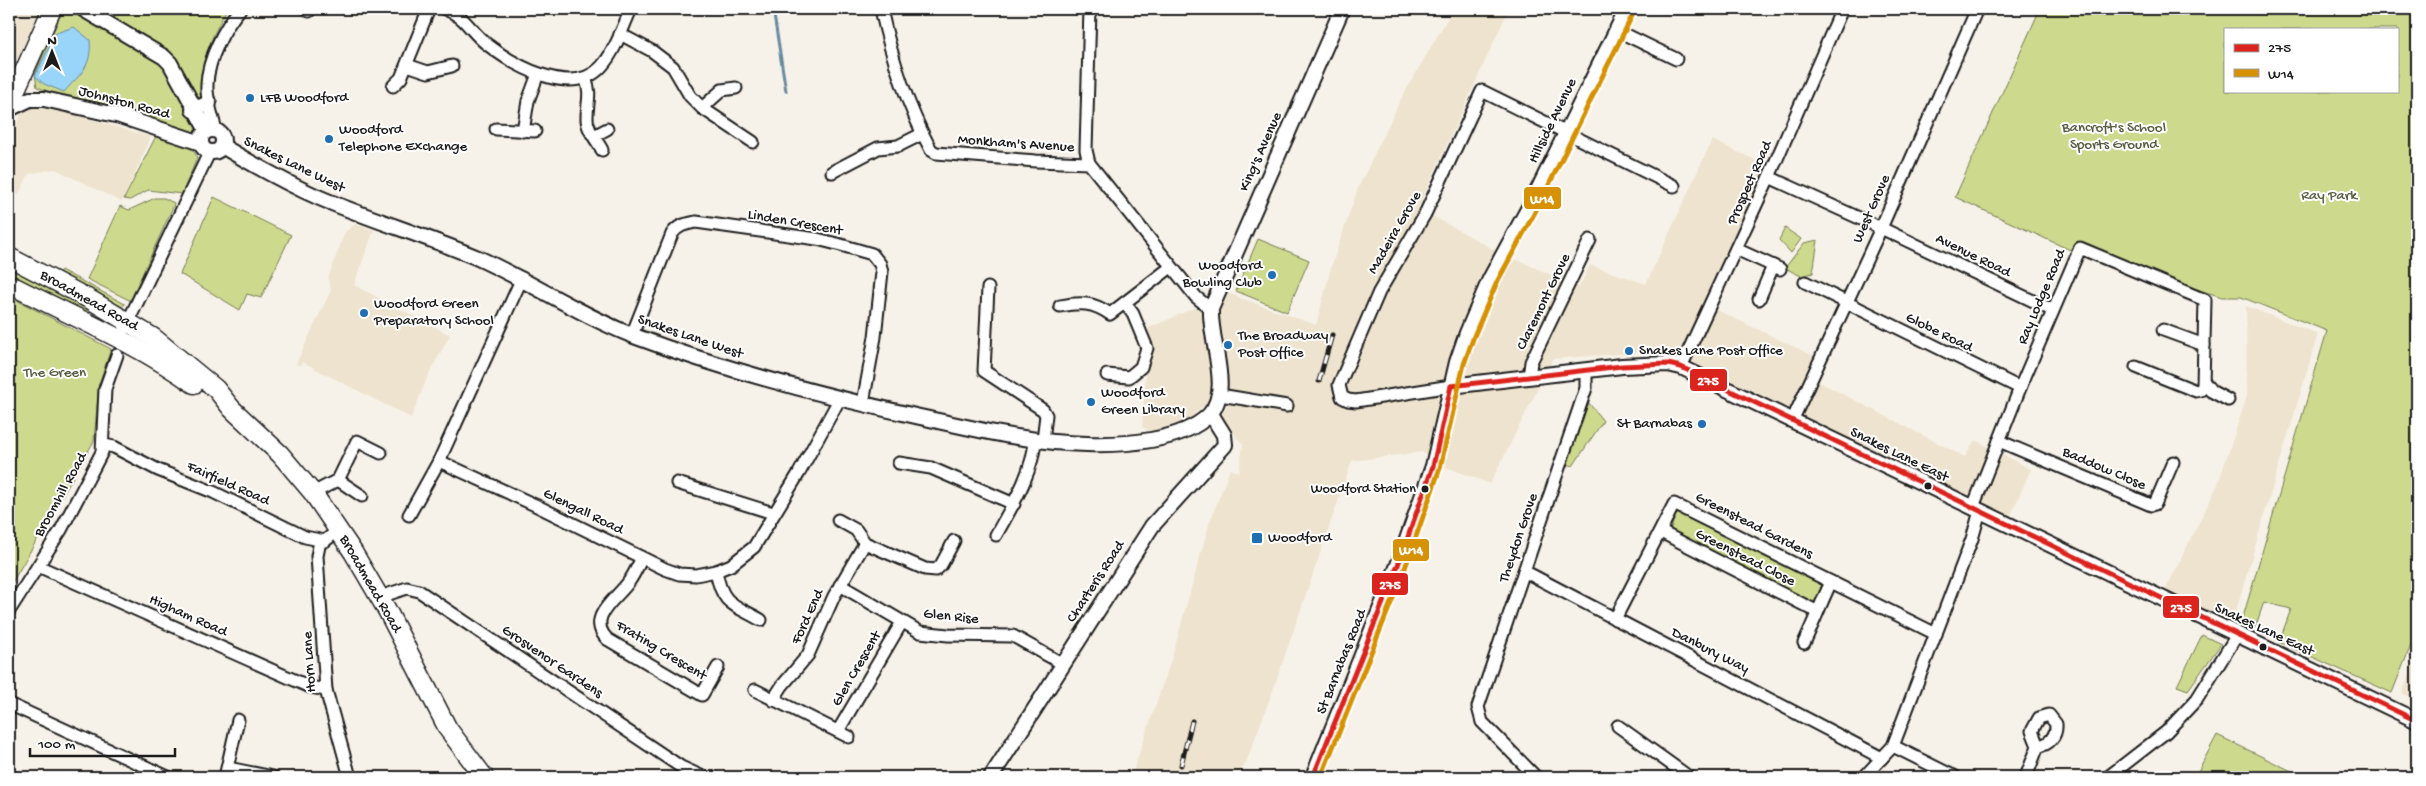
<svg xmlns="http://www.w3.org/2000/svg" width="2426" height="786" font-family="'Gochi Hand',sans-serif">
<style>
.built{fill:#eee3ce}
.green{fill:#cdd98c;stroke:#747a54;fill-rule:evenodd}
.water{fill:#99d4f9;stroke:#678aa1}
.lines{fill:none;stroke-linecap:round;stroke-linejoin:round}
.stream{stroke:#678aa1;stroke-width:3}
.minor-casing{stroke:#1c1c1c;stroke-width:15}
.tertiary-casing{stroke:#1c1c1c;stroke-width:18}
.primary-casing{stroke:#1c1c1c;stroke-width:21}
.minor{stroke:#fff;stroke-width:11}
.tertiary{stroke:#fff;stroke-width:14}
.primary{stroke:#fff;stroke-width:18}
.rail-casing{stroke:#1c1c1c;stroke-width:5}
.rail{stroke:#fff;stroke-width:3;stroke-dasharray:9;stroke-linecap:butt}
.bus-1-casing{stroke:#fff;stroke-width:9}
.bus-2-casing{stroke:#fff;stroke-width:9}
.bus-1{stroke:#dc241f;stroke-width:5}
.bus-2{stroke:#d69104;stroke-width:5}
.poi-dot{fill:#1f6fb2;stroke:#fff;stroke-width:2}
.bus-dot{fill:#1c1c1c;stroke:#fff;stroke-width:2}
.labels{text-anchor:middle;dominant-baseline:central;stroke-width:4;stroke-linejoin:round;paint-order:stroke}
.bus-label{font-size:14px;fill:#1c1c1c;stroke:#fff;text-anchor:end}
.poi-label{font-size:15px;fill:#1c1c1c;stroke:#fff;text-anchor:start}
.street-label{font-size:15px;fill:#1c1c1c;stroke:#fff}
.park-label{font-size:15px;fill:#5a5e43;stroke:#fff}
.line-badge{stroke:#fff;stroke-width:2}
.badge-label{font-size:14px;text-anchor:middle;font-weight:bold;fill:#fff}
</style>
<rect width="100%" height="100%" fill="#f7f2e9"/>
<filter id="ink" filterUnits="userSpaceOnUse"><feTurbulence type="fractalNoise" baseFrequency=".02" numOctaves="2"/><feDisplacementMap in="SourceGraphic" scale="10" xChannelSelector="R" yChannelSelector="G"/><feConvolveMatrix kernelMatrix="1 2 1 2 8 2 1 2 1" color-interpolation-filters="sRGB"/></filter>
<g filter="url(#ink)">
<g class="built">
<path d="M9 9H40L9 77Z"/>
<path d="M1453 9H1509L1418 208 1495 250 1579 287 1590 265 1646 284 1712 140 1766 165 1704 304 1814 356 1806 375 1965 457 1975 440 2031 469 2010 517 1679 355 1657 351 1553 359 1490 484 1441 465 1422 452 1352 461 1273 690 1246 763 1236 777H1131L1172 657 1209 524 1230 469 1239 472 1243 444 1219 419 1233 395 1201 408 1180 427 1157 434 1142 427 1149 328 1227 293 1316 325 1332 264 1358 188 1402 97Z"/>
<path d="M35 103 151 137 122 202 55 169 29 174 18 195H14L9 205V143L23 110Z"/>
<path d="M355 224 374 230 354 285 450 335 428 376 411 418 302 362 300 366 296 364 331 290 328 278 345 232Z"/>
<path d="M2246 306 2318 334 2233 621 2165 591 2218 484 2247 396Z"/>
<path d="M2417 656V701L2402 693Z"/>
</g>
<g class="green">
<path d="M63 9H75L161 61 198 126 191 135 121 109 64 97 37 87 35 74Z"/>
<path d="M94 9H227C210 40 198 64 203 101L199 103 171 57Z"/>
<path d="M2040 9H2417V630L2392 693 2279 642 2291 609 2264 602 2254 631 2241 624 2327 331 2241 297H2222L2068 249 1955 197ZM2225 29H2397V91H2225Z"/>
<path d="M156 136C169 140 194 143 197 158L182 194 148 190 130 200 124 199Z"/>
<path d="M214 197 291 235 261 298 247 294 240 310 180 274Z"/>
<path d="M155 198H164L174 203 173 207 131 299 129 300 87 279 120 206 129 210Z"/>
<path d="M1785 228 1801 239 1791 253 1779 240Z"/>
<path d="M1258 239 1309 260 1287 312 1236 291Z"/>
<path d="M1818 240 1813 273 1801 276 1785 268 1804 243Z"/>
<path d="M9 264 91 309 86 318 9 279Z"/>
<path d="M61 270 125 304 119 309 57 275Z"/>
<path d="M9 296 111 349 99 384 94 441 9 588Z"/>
<path d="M1588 402 1603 421 1573 466 1566 464Z"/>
<path d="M1680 513 1825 582 1815 607 1672 533 1671 528 1676 514Z"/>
<path d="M2202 635 2221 644 2188 690 2177 686Z"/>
<path d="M2217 735 2304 777H2195Z"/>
</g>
<path class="water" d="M74 27 90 40C92 67 81 73 64 92L44 84 35 76 56 33Z"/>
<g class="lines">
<path class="stream" d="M773 9 786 91"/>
<defs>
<g id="minor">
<path d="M308 9 309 11"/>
<path d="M445 9C467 17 470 32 488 45 515 66 572 98 601 67 615 52 623 27 631 9"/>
<path d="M881 9C891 56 908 107 931 150L936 153 1036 161 1089 163 1196 297 1211 309"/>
<path d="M1616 30 1676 59"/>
<path d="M620 34 652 51 673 67 690 96 702 108 753 142"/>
<path d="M407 65 428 72 452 66"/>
<path d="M585 78C592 93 587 102 587 117 586 129 597 140 602 150"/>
<path d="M393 86 401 78 429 9"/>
<path d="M702 108 722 90 736 88"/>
<path d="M496 129 535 131"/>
<path d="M216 130C212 115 206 99 207 84 208 59 224 28 240 9"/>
<path d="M523 131 528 101 538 74"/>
<path d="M594 136 607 129"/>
<path d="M1089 163 1086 150 1090 9"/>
<path d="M832 172 878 148 898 146 922 134"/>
<path d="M1769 177 1881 228 2052 310"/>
<path d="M1736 249 1780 269"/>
<path d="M1805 282 2020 388"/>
<path d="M988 288 984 371 1043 410 1046 415 1043 440"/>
<path d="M1759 299 1773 266"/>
<path d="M1060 306C1080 302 1093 302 1110 314L1171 267"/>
<path d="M125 328 210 151"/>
<path d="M2163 330 2204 345"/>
<path d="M632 335 672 234C678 225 686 224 696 222L817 239 841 245 872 254 880 264 882 272 875 337 863 403"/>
<path d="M1681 367 1769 177 1842 9"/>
<path d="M1107 375 1129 377 1141 367 1147 348 1133 314 1125 303"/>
<path d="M1529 377 1531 362 1590 240"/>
<path d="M2204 382 2211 391 2228 400"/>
<path d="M1451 386 1356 401 1348 400 1342 397 1339 385 1379 292 1425 214 1482 91 1674 186"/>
<path d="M1220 395 1287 406"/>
<path d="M1792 421 1881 228 1977 9"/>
<path d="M1999 441 2151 505 2155 504 2173 462"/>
<path d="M104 445 114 447 158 470 213 492 305 537 325 541 338 530"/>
<path d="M439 461 535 505 665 569 679 574 696 575 716 571 731 565 754 547 799 473 840 398"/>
<path d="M899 463 931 468 1014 504"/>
<path d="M677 483 773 513"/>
<path d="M313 493 338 480"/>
<path d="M362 496 338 480 357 441 381 453"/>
<path d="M1973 507 2020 388 2080 248 2205 300 2203 385 2201 390 2196 391 2136 367"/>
<path d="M409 515 439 461 522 278"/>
<path d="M838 520 856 530 865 543 925 569 936 570 941 565 954 541"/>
<path d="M1661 532 1816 611"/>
<path d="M996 535C1011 508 1034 471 1035 439"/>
<path d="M320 541 317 556 326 690 350 777"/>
<path d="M642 558C638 565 635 573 630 580 618 599 585 616 607 639L702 695 718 667"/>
<path d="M38 566 310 687 326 690"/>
<path d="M716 571C722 605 733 604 761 620"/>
<path d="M1524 571 1882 758"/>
<path d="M840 585 920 632 948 635 1013 636 1063 664"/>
<path d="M380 597 407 588 419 591 681 767 703 777"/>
<path d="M9 611 61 530 102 452 105 389 117 355"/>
<path d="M1615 619 1674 504 1936 634"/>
<path d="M1804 643C1814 622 1821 603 1831 582"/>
<path d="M755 690 849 737"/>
<path d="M773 700 782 686 808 655 834 596 865 543"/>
<path d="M9 704 168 777"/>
<path d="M2049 715 2056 724C2057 736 2049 745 2038 746L2032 731 2039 718Z"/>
<path d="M1618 726 1689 777"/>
<path d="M838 731 902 622"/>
<path d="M1893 746 1955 777"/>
<path d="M228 768 273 777"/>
<path d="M225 777 238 720"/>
<path d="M1536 777 1482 722 1478 707 1586 388V372"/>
<path d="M1864 777 1893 746 1972 539 1980 511"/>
<path d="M2026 777 2038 746"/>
<path d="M2108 777 2166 732 2197 699 2237 635"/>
</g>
<g id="tertiary">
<path d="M83 9 164 57 170 63 207 131"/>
<path d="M9 109 30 99H44L120 116 201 143"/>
<path d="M193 110 209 103"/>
<circle cx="212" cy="141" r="11"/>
<path d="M222 146C254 165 286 183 320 198 372 220 426 236 478 258 531 282 580 315 634 336 727 371 824 396 920 417 975 429 1031 443 1087 444 1122 445 1182 442 1209 415 1233 391 1209 340 1211 309L1342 9"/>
<path d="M1451 386 1622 366 1668 364 1681 367 2417 721"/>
<path d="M991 777 1152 526 1225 445 1224 435 1211 414"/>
<path d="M1313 777 1398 565 1433 466 1457 362 1467 333 1490 279 1534 198 1627 9"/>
</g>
<g id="primary">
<path d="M9 105 52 9"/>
<path d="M9 257 91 300 154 338 216 389 232 409 280 454 313 493 353 552 387 610 448 729 484 777"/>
<path d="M9 284C71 316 137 343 194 384"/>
</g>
</defs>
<use href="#minor" class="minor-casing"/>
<use href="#tertiary" class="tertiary-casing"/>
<use href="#primary" class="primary-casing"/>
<use href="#minor" class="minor"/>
<use href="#tertiary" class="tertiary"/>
<use href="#primary" class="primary"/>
<defs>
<g id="rail">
<path d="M1319 381 1332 335"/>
<path d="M1181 765 1192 721"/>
</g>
</defs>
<use href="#rail" class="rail-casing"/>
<use href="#rail" class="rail"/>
<defs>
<g id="bus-1">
<path d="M1451 386 1622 366 1668 364 1681 367 2417 721"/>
<path d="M1313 777 1398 565 1433 466 1451 386"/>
</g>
<path id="bus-2" d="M1321 777 1405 568 1440 468 1464 364 1474 336 1497 282 1541 201 1634 12"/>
</defs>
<use href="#bus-1" class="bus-1-casing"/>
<use href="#bus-2" class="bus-2-casing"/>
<use href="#bus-1" class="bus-1"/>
<use href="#bus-2" class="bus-2"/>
</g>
</g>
<g class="poi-dot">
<circle cx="250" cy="98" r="5"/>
<circle cx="329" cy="139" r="5"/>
<circle cx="1272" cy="275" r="5"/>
<circle cx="364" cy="313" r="5"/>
<circle cx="1228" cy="345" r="5"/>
<circle cx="1629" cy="351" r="5"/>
<circle cx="1091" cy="402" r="5"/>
<circle cx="1702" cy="424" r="5"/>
<rect x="1251" y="532" width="12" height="12" rx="2.5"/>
</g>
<g class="bus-dot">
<circle cx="1928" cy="486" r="4.5"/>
<circle cx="1425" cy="489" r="4.5"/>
<circle cx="2263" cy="647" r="4.5"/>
</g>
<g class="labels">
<g class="bus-label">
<text x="1416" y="489">Woodford Station</text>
</g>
<g class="poi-label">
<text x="260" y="98">LFB Woodford</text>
<text x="339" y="130">Woodford<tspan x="339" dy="17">Telephone Exchange</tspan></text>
<text x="1262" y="266" text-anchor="end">Woodford<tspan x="1262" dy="17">Bowling Club</tspan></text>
<text x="374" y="304">Woodford Green<tspan x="374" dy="17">Preparatory School</tspan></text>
<text x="1238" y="336">The Broadway<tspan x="1238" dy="17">Post Office</tspan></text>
<text x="1639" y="351">Snakes Lane Post Office</text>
<text x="1101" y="393">Woodford<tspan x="1101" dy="17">Green Library</tspan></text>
<text x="1692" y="424" text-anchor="end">St Barnabas</text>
<text x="1268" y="538">Woodford</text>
</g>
<g class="street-label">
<text transform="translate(124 103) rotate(15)">Johnston Road</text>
<text transform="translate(1553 121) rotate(-64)">Hillside Avenue</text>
<text transform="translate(1016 144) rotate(4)">Monkham's Avenue</text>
<text transform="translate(1261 152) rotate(-66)">King's Avenue</text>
<text transform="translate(294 165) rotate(26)">Snakes Lane West</text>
<text transform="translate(1750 183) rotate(-66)">Prospect Road</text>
<text transform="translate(1872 209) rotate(-66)">West Grove</text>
<text transform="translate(795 223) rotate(10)">Linden Crescent</text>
<text transform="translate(1395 233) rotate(-60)">Madeira Grove</text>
<text transform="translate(1973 256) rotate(26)">Avenue Road</text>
<text transform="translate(2042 297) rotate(-67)">Ray Lodge Road</text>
<text transform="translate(89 301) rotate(29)">Broadmead Road</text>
<text transform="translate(1544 302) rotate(-64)">Claremont Grove</text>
<text transform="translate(1939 333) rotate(26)">Globe Road</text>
<text transform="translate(690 337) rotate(19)">Snakes Lane West</text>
<text transform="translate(1899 455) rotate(26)">Snakes Lane East</text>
<text transform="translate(2104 469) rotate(23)">Baddow Close</text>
<text transform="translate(228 484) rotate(24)">Fairfield Road</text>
<text transform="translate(61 495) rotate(-61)">Broomhill Road</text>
<text transform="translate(583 512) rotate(26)">Glengall Road</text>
<text transform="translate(1754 526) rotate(27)">Greenstead Gardens</text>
<text transform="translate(1519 538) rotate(-71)">Theydon Grove</text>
<text transform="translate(1745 558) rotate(27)">Greenstead Close</text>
<text transform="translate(1096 582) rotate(-57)">Charteris Road</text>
<text transform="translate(370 584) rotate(60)">Broadmead Road</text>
<text transform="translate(188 616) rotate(24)">Higham Road</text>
<text transform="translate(808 617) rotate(-65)">Ford End</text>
<text transform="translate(951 617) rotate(6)">Glen Rise</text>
<text transform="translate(2264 630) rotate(25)">Snakes Lane East</text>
<text transform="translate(661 651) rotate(31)">Frating Crescent</text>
<text transform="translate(1710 651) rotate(27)">Danbury Way</text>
<text transform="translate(310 662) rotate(-94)">Horn Lane</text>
<text transform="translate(552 662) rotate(34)">Grosvenor Gardens</text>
<text transform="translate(1342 662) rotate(-68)">St Barnabas Road</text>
<text transform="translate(857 669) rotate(-60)">Glen Crescent</text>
</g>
<g class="park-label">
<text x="2114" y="128">Bancroft's School<tspan x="2114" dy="17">Sports Ground</tspan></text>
<text x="2329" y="196">Ray Park</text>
<text x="55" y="373">The Green</text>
</g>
</g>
<g class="line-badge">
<rect x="1523" y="186" width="39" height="24" rx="5" fill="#d69104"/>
<rect x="1689" y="368" width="39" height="24" rx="5" fill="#dc241f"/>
<rect x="1392" y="538" width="38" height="24" rx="5" fill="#d69104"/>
<rect x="1371" y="572" width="38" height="24" rx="5" fill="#dc241f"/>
<rect x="2162" y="595" width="38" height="24" rx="5" fill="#dc241f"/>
</g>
<g class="badge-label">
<text x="1542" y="203">W14</text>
<text x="1708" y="385">275</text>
<text x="1411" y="554">W14</text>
<text x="1390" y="589">275</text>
<text x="2181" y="612">275</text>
</g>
<rect width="2426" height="786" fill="none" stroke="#fff" stroke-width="30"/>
<rect x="15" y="15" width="2396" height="756" fill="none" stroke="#1c1c1c" stroke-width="2" filter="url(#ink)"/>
<rect x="2224" y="28" width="175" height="65" fill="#ffffff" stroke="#a4a4a4"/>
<rect x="2234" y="44" width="25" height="8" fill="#dc241f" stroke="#a4a4a4"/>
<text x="2268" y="52" font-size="15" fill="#1c1c1c">275</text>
<rect x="2234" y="69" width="25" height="8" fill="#d69104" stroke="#a4a4a4"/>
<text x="2268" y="78" font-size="15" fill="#1c1c1c">W14</text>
<g transform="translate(52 52)" stroke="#ffffff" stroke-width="4" paint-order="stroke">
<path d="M0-4L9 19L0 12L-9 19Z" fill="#1c1c1c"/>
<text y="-8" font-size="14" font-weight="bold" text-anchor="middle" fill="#1c1c1c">N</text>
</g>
<path d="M30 748v8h145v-8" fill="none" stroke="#1c1c1c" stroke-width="2.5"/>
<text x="38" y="748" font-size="15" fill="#1c1c1c" stroke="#ffffff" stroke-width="4" paint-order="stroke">100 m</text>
</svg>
